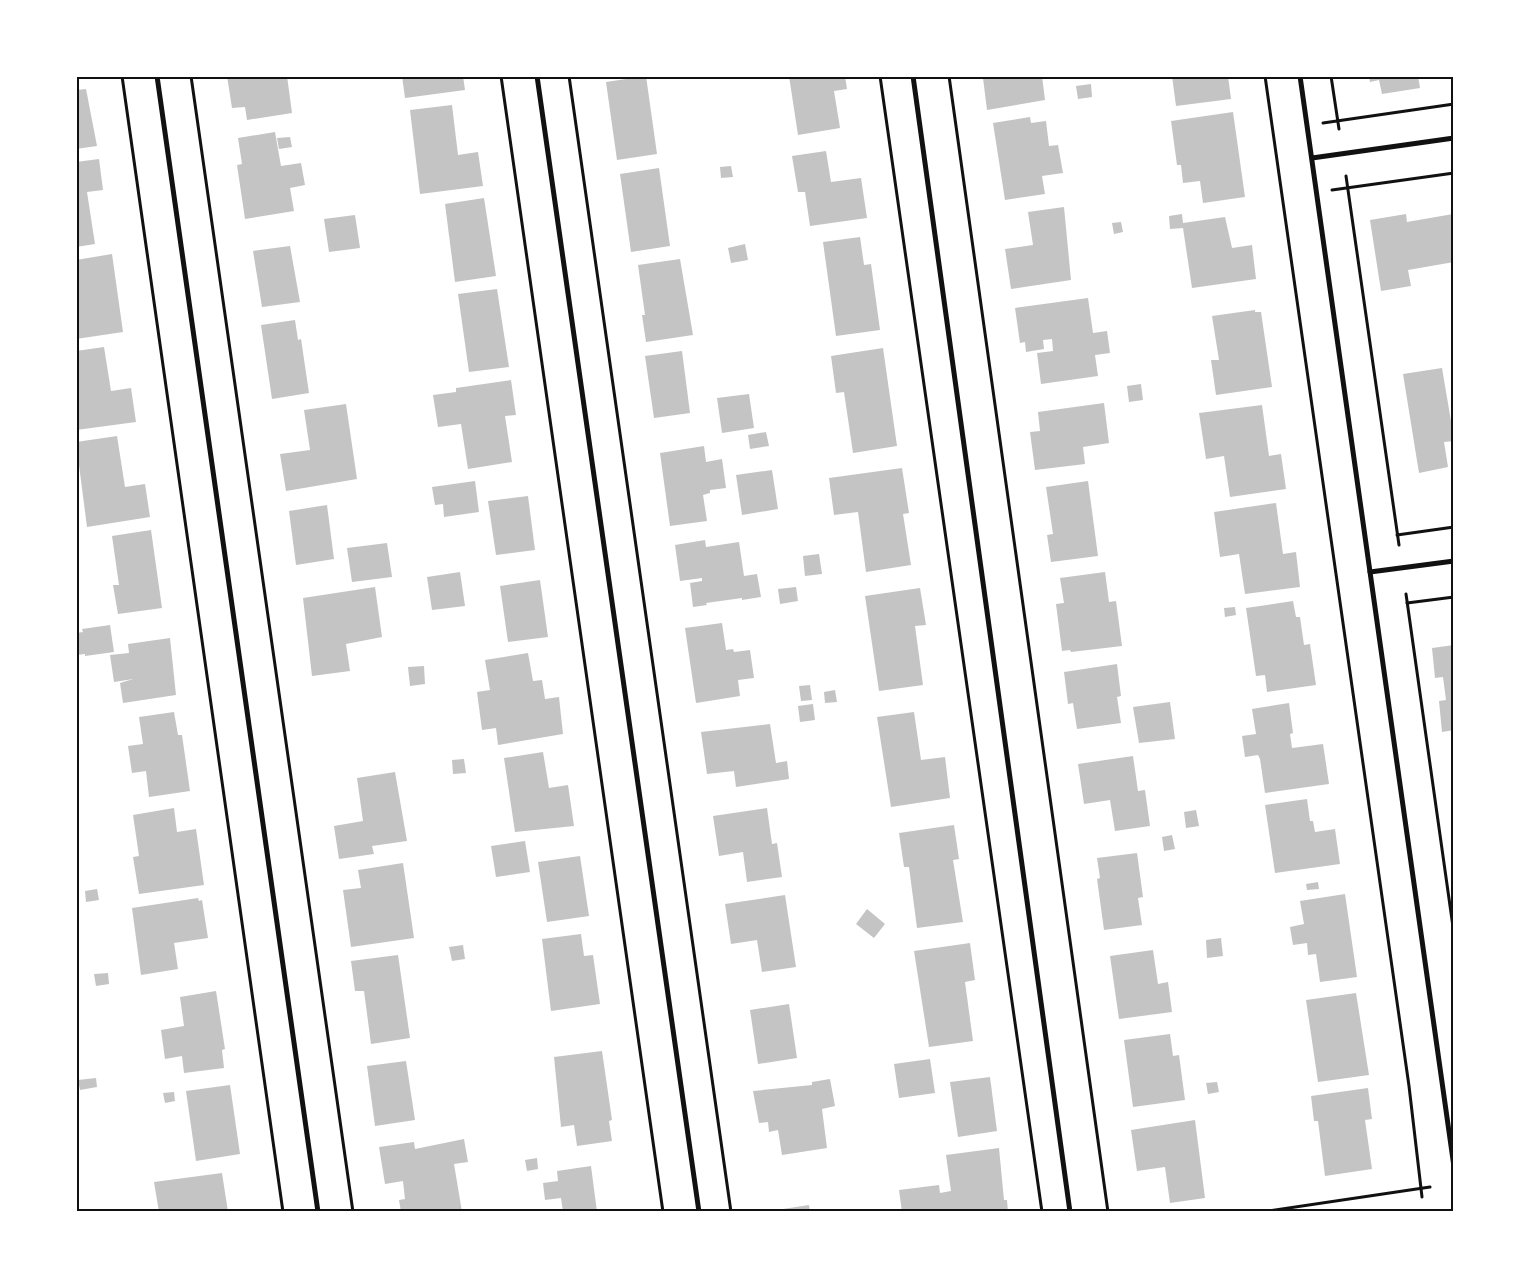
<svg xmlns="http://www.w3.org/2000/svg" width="1530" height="1288" font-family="'Asap Condensed',sans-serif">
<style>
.building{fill:#c4c4c4}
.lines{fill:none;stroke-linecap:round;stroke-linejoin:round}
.path{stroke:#111;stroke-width:3}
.minor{stroke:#111;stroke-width:5}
.neatline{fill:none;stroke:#111;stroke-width:2}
</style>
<rect width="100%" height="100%" fill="#fff"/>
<g class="building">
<path d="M227 76H287L292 113 247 120 245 107 232 108Z"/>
<path d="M402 76H463L465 90 405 98Z"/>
<path d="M646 76 657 154 617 160 606 82Z"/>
<path d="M789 76H845L847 89 834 91 840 128 798 135Z"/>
<path d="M995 76H1042L1045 100 987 110 983 78Z"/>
<path d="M1172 76H1228L1231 99 1176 106Z"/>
<path d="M1369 76H1418L1420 88 1382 94 1379 80 1370 82Z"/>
<path d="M1091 84 1092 97 1078 99 1076 86Z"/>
<path d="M86 89 97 146 76 149V90Z"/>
<path d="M452 105 458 155 478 152 483 186 420 194 410 110Z"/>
<path d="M1233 112 1245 197 1203 203 1200 181 1183 183 1181 165H1177L1171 121Z"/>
<path d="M1030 117 1031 123 1046 121 1049 146 1058 145 1063 173 1042 176 1045 194 1005 200 993 123Z"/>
<path d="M275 132 281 166 301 163 305 185 290 188 294 211 245 219 237 165 242 164 238 138Z"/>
<path d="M290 137 292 147 279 149 277 138Z"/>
<path d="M826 151 831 182 861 178 867 218 810 226 805 192H798L792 156Z"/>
<path d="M99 159 103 190 87 192 95 244 76 247V162Z"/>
<path d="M731 166 733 177 721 178 720 167Z"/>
<path d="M659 168 670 246 631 252 620 174Z"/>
<path d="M484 198 496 276 455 282 445 204Z"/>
<path d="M1064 207 1071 280 1011 289 1005 249 1033 245 1028 212Z"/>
<path d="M1182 214 1183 223 1225 217 1232 248 1252 245 1256 279 1192 288 1183 228 1170 229 1169 216Z"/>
<path d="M1406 214 1407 222 1453 214 1454 262 1408 270 1411 286 1381 291 1370 220Z"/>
<path d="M355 215 360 248 329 252 324 219Z"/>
<path d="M1121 222 1123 232 1114 234 1112 223Z"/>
<path d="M860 237 864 265 871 264 880 330 836 336 823 242Z"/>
<path d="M745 244 748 260 731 263 728 248Z"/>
<path d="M290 246 300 302 262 307 253 251Z"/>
<path d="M112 254 123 332 76 339V296H78L76 260Z"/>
<path d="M680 259 693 335 646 342 642 315H645L638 265Z"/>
<path d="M497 289 509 367 469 372 458 294Z"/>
<path d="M1088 298 1093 333 1107 331 1110 353 1095 355 1098 376 1041 384 1037 353 1053 351 1052 339 1043 340 1044 349 1026 352 1025 342 1020 343 1015 308Z"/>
<path d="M1255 310V312H1261L1272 387 1216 395 1211 360H1219L1212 316Z"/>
<path d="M295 320 298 340 301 339 309 393 272 399 261 325Z"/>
<path d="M104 347 111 391 131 388 136 422 76 430V351Z"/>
<path d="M883 348 897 446 853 453 844 392 836 393 831 356Z"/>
<path d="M682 351 690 413 654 418 645 356Z"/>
<path d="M1442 368 1454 439V441L1444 442 1448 467 1419 473 1403 374Z"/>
<path d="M511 380 516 415 505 416 512 462 468 469 461 424 438 427 433 395 456 392V388Z"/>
<path d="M1141 384 1143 400 1129 402 1127 386Z"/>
<path d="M749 394 754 428 722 433 717 398Z"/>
<path d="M1104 403 1109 443 1083 447 1085 464 1035 470 1030 432 1040 431 1038 412Z"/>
<path d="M346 404 357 479 286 491 280 454 310 450 304 410Z"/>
<path d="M1262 405 1269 456 1281 454 1286 489 1230 497 1224 456 1206 459 1199 413Z"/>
<path d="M766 432 769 446 750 449 748 435Z"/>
<path d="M117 436 125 487 145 484 150 517 87 527 76 442Z"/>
<path d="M704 446 706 462 722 459 726 488 710 490V493L703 495 707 521 670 526 660 453Z"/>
<path d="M902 468 909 513 903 514 911 565 866 572 858 512 834 515 829 478Z"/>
<path d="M772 470 778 509 742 515 736 475Z"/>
<path d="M475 481 479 512 444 517 443 504 435 505 432 487Z"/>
<path d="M1088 481 1098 556 1051 562 1047 535 1053 534 1046 487Z"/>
<path d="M528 496 535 550 496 555 488 501Z"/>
<path d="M1276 503 1283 554 1296 552 1300 587 1245 594 1239 554 1220 557 1214 512Z"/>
<path d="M327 505 334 559 296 565 289 511Z"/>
<path d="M151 530 162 608 118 614 113 585H119L112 536Z"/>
<path d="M705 540 706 547 739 542 744 576 757 574 761 597 742 600V598L706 603 707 605 693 607 690 583 702 581V578L680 581 675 545Z"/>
<path d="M387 543 392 577 352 582 347 548Z"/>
<path d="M819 554 822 574 805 576 803 556Z"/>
<path d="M460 572 465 606 432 610 427 577Z"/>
<path d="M1105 572 1109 602 1116 601 1122 646 1071 652 1070 650 1062 651 1056 604 1064 603 1060 578Z"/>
<path d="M540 580 548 637 508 642 500 586Z"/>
<path d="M375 587 382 637 346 644 350 671 312 676 303 598Z"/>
<path d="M796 587 798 601 780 604 778 589Z"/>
<path d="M920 588 926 625 915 626 923 685 879 691 865 596Z"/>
<path d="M1293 601 1296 617H1300L1304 645 1310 644 1316 685 1267 692 1265 675 1256 676 1246 608Z"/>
<path d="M1235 607 1236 615 1225 617 1224 608Z"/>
<path d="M722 623 726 650 733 649 734 652 750 650 754 678 738 680 740 696 696 703 685 628Z"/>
<path d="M110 625 114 652 85 656V654L76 655V633L83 632 82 629Z"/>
<path d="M170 638 176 695 123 703 120 683 133 679 114 682 110 655 129 653 128 644Z"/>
<path d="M1454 645V730L1442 732 1439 701 1446 700 1443 677 1435 678 1432 648Z"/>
<path d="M528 653 533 681 542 680 545 699 559 697 563 734 498 745 496 728 482 730 477 692 490 690 485 660Z"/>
<path d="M1117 664 1121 696 1117 697 1121 723 1077 729 1073 703 1068 704 1064 672Z"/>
<path d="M424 666 425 684 410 686 408 667Z"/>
<path d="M810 685 812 700 801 701 799 686Z"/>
<path d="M835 690 837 702 825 703 824 692Z"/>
<path d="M1170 702 1175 739 1139 743 1133 707Z"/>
<path d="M1289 703 1293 733 1290 734 1292 748 1323 744 1329 784 1265 793 1260 759 1258 755 1245 757 1242 736 1256 734 1252 709Z"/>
<path d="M813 704 815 720 800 722 798 706Z"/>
<path d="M174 712 178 735H182L190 791 149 797 146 771 132 773 128 746 143 744 139 717Z"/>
<path d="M914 712 921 760 945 757 950 798 891 807 877 717Z"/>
<path d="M770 724 776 763 787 761 789 779 736 787 734 771 707 774 701 732Z"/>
<path d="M543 752 549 788 568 785 574 826 515 832 504 758Z"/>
<path d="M1133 756 1138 791 1145 790 1150 826 1115 831 1110 800 1084 804 1078 764Z"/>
<path d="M464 759 466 773 453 774 452 760Z"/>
<path d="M395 772 407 841 372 846 374 854 339 859 334 826 363 821 357 778Z"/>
<path d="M1307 799 1310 821H1313L1315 832 1335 829 1340 864 1275 873 1265 805Z"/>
<path d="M174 808 177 832 196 829 204 885 139 894 133 857 139 856 133 815Z"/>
<path d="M767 808 772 844 777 843 782 877 747 882 743 852 719 856 713 816Z"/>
<path d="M1196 810 1199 826 1186 828 1184 812Z"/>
<path d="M954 825 959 859 953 860 963 922 917 928 909 867H904L899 833Z"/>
<path d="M1172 835 1175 849 1164 851 1162 837Z"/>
<path d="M525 841 530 872 496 877 491 846Z"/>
<path d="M1137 853 1143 897 1138 898 1142 925 1104 930 1097 879 1100 878 1097 858Z"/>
<path d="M580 856 589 916 547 922 538 862Z"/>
<path d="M403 863 414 938 351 947 343 890 361 888 358 870Z"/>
<path d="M1318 882 1319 889 1307 890 1306 884Z"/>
<path d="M97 889 99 900 86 902 85 891Z"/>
<path d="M1345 894 1357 977 1320 982 1316 954 1308 955 1307 943 1293 945 1290 927 1304 924 1300 901Z"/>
<path d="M785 895 796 967 762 972 757 940 731 944 725 904Z"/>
<path d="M198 898 199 901 202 900 208 938 174 943 178 969 141 975 132 908Z"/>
<path d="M867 909 885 924 874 938 856 924Z"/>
<path d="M581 934 584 956 593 955 600 1004 551 1011 542 939Z"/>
<path d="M1221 938 1223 956 1207 958 1206 940Z"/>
<path d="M970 943 975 980 965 982 973 1041 929 1047 914 951Z"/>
<path d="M463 945 465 959 452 961 449 947Z"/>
<path d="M1153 950 1158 984 1168 982 1172 1012 1119 1019 1110 956Z"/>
<path d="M398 955 410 1038 371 1044 364 991H355L351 961Z"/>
<path d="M108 973 109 984 96 986 94 974Z"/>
<path d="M216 991 225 1049 222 1050 224 1068 184 1073 182 1056 165 1059 161 1030 184 1026 180 997Z"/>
<path d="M1356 993 1369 1075 1318 1082 1306 1000Z"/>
<path d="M789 1004 797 1058 758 1064 750 1010Z"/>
<path d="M1170 1034 1173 1056 1179 1055 1185 1100 1133 1107 1124 1040Z"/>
<path d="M602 1051 612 1120 609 1121 612 1141 577 1146 574 1125 561 1127 554 1057Z"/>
<path d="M930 1059 935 1093 899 1098 894 1064Z"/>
<path d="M406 1061 415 1120 375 1126 367 1066Z"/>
<path d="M990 1077 997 1131 958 1137 950 1082Z"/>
<path d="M96 1078 97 1087 80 1090 78 1080Z"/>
<path d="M830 1079 835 1106 822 1109 827 1148 782 1155 778 1130 769 1132 768 1122 759 1123 753 1091 812 1085V1082Z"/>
<path d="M1217 1082 1219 1092 1208 1094 1206 1083Z"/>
<path d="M230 1085 240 1154 196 1161 186 1091Z"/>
<path d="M1368 1088 1372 1119 1365 1120 1372 1169 1325 1176 1318 1121H1314L1311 1096Z"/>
<path d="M174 1092 175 1101 165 1103 163 1093Z"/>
<path d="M1195 1120 1205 1198 1170 1203 1165 1167 1137 1171 1131 1130Z"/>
<path d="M464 1139 468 1162 454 1164 462 1212H401L399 1200 405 1199 403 1181 385 1184 379 1147 414 1142 415 1149Z"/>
<path d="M999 1148 1004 1200H1007L1008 1212H902L899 1190 939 1185 940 1193 951 1191 946 1155Z"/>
<path d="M537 1158 538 1169 527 1171 525 1160Z"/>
<path d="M591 1166 597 1212H563L561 1198 545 1200 543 1183 558 1181 557 1171Z"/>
<path d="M222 1173 228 1212H185V1210L159 1212 154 1182Z"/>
<path d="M809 1205 810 1212H770V1211Z"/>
</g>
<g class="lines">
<g class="path">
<path d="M122 76 283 1212"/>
<path d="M191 76 353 1212"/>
<path d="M501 76 663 1212"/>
<path d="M569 76 731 1212"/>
<path d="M880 76 1042 1212"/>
<path d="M949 76 1108 1212"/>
<path d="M1265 76 1409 1086 1422 1197"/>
<path d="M1331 76 1339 129"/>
<path d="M1323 123 1454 104"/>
<path d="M1346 176 1399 545"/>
<path d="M1332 190 1454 173"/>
<path d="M1397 535 1454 527"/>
<path d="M1406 594 1454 934"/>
<path d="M1407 603 1454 597"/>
<path d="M1261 1212 1430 1187"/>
</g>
<g class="minor">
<path d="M157 76 318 1212"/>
<path d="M537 76 699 1212"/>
<path d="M913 76 1070 1212"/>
<path d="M1300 76 1454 1167"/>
<path d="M1312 158 1454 138"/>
<path d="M1370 572 1454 561"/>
</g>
</g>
<rect width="1530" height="1288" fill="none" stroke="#ffffff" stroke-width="155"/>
<rect x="78" y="78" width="1374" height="1132" class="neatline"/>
</svg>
